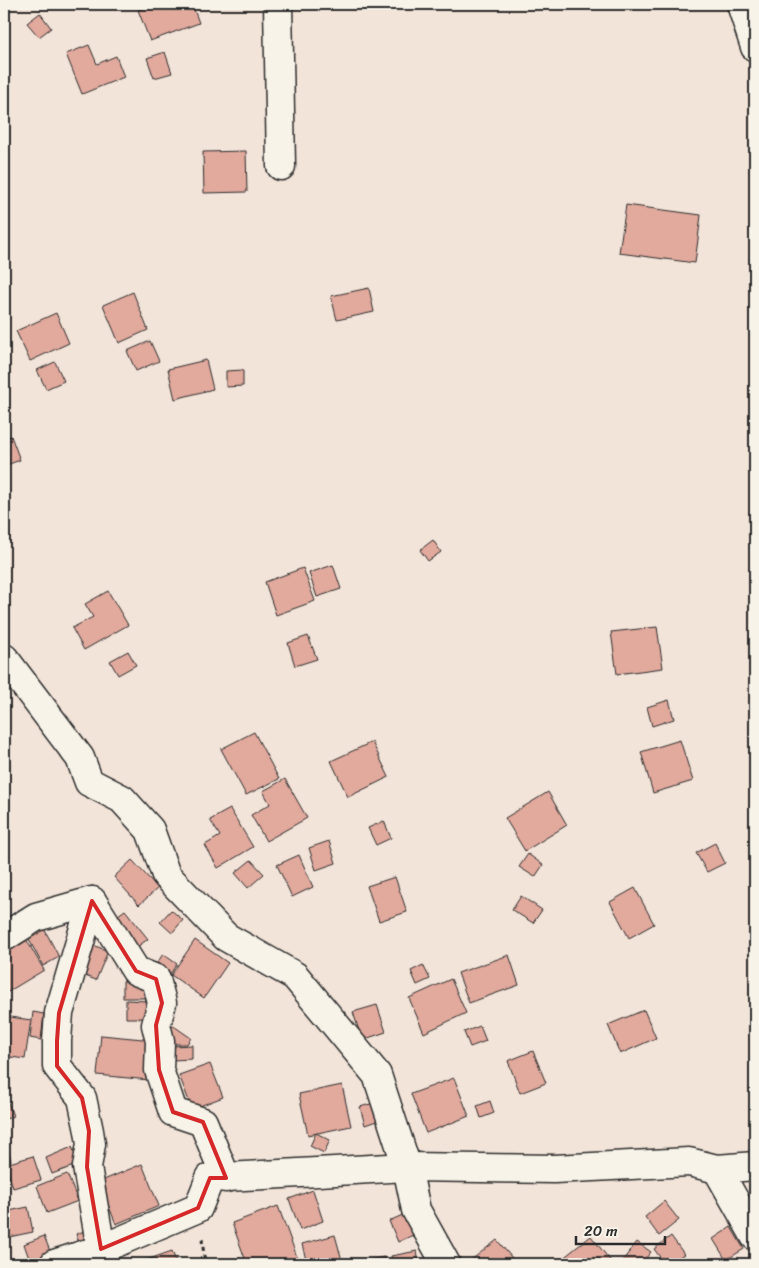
<svg xmlns="http://www.w3.org/2000/svg" width="759" height="1268" font-family="Sriracha,sans-serif">
<style>
.building{fill:#e2a99d;stroke:#2b2b2b}
.lines{fill:none;stroke-linecap:round;stroke-linejoin:round}
.street-casing{stroke:#2b2b2b;stroke-width:31}
.path{stroke:#2b2b2b;stroke-width:3;stroke-dasharray:4 4;stroke-linecap:butt}
.street{stroke:#f7f3e8;stroke-width:28}
.marked{fill:none;stroke:#d62828;stroke-width:4;stroke-linejoin:round}
</style>
<rect width="100%" height="100%" fill="#f3e4d9"/>
<filter id="ink" filterUnits="userSpaceOnUse"><feTurbulence type="fractalNoise" baseFrequency=".02" numOctaves="2"/><feDisplacementMap in="SourceGraphic" scale="10" xChannelSelector="R" yChannelSelector="G"/><feConvolveMatrix kernelMatrix="1 2 1 2 8 2 1 2 1" color-interpolation-filters="sRGB"/></filter>
<g filter="url(#ink)">
<g class="building">
<path d="M156 4H192L199 23 150 41 138 10Z"/>
<path d="M40 13 51 28 39 37 27 23Z"/>
<path d="M89 45 97 64 116 56 124 77 82 94 66 54Z"/>
<path d="M165 52 172 73 154 78 147 58Z"/>
<path d="M246 151 247 192 204 193 203 152Z"/>
<path d="M626 205 701 215 695 263 619 253Z"/>
<path d="M369 288 374 312 337 320 331 296Z"/>
<path d="M133 292 148 330 119 343 103 305Z"/>
<path d="M56 313 69 343 30 361 16 331Z"/>
<path d="M150 341 159 361 136 371 127 351Z"/>
<path d="M206 360 213 389 175 399 168 369Z"/>
<path d="M55 362 64 381 46 389 37 370Z"/>
<path d="M243 370V386L226 387V371Z"/>
<path d="M11 436 20 460 4 466V438Z"/>
<path d="M433 540 441 552 428 561 420 550Z"/>
<path d="M333 565 341 589 317 597 309 573Z"/>
<path d="M303 568 315 601 276 615 265 582Z"/>
<path d="M108 591 128 625 84 650 72 628 93 617 85 604Z"/>
<path d="M657 627 663 668 617 674 611 632Z"/>
<path d="M308 636 317 659 295 666 288 643Z"/>
<path d="M128 651 136 665 118 675 110 661Z"/>
<path d="M669 700 674 719 652 726 647 707Z"/>
<path d="M254 732 279 779 246 795 221 749Z"/>
<path d="M680 740 693 781 653 793 641 752Z"/>
<path d="M372 742 389 777 348 797 331 761Z"/>
<path d="M285 779 307 818 266 841 251 815 270 804 263 791Z"/>
<path d="M548 792 567 825 525 851 505 818Z"/>
<path d="M230 809 253 847 218 868 205 845 220 836 210 820Z"/>
<path d="M384 821 391 838 376 845 368 828Z"/>
<path d="M329 841 336 863 316 870 309 848Z"/>
<path d="M715 843 725 863 707 872 696 853Z"/>
<path d="M528 854 543 865 535 877 519 867Z"/>
<path d="M299 855 313 887 292 897 277 865Z"/>
<path d="M132 860 158 888 139 905 114 877Z"/>
<path d="M251 860 264 874 248 888 235 873Z"/>
<path d="M395 877 407 912 379 921 367 886Z"/>
<path d="M635 888 654 924 629 938 610 902Z"/>
<path d="M521 896 542 910 533 923 512 910Z"/>
<path d="M125 910 148 939 133 950 110 921Z"/>
<path d="M171 910 183 920 172 933 160 922Z"/>
<path d="M39 919 59 957 43 966 23 928Z"/>
<path d="M23 934 44 970 6 993 4 989V946Z"/>
<path d="M195 940 228 963 204 998 171 975Z"/>
<path d="M88 943 108 951 96 980 77 973Z"/>
<path d="M163 954 177 964 168 977 154 968Z"/>
<path d="M509 955 519 985 469 1003 458 973Z"/>
<path d="M423 965 430 979 417 985 411 971Z"/>
<path d="M451 979 466 1013 424 1033 409 998Z"/>
<path d="M123 981H146L147 998H123Z"/>
<path d="M126 1000 147 1001V1018H126Z"/>
<path d="M377 1005 386 1032 362 1040 353 1012Z"/>
<path d="M644 1010 656 1038 620 1054 608 1025Z"/>
<path d="M33 1012 44 1014 41 1040 30 1038Z"/>
<path d="M4 1016 31 1020 25 1059 4 1056Z"/>
<path d="M168 1022 191 1038 187 1044H169Z"/>
<path d="M480 1026 486 1041 470 1047 464 1032Z"/>
<path d="M101 1035 153 1040 149 1080 97 1075Z"/>
<path d="M192 1045V1059L173 1060 172 1046Z"/>
<path d="M533 1051 546 1083 520 1093 508 1061Z"/>
<path d="M210 1064 223 1097 192 1109 179 1075Z"/>
<path d="M454 1078 469 1116 426 1133 411 1094Z"/>
<path d="M342 1085 351 1126 308 1135 299 1094Z"/>
<path d="M4 1092 13 1116 4 1120Z"/>
<path d="M490 1101 494 1113 481 1118 477 1106Z"/>
<path d="M377 1102 382 1119 365 1125 360 1107Z"/>
<path d="M316 1133 330 1140 324 1153 310 1146Z"/>
<path d="M4 1138H6L11 1161 4 1162Z"/>
<path d="M72 1147 79 1164 52 1174 46 1158Z"/>
<path d="M33 1156 41 1180 13 1188 6 1164Z"/>
<path d="M142 1164 159 1206 116 1224 99 1182Z"/>
<path d="M67 1174 78 1201 47 1213 37 1186Z"/>
<path d="M313 1190 323 1221 300 1230 289 1199Z"/>
<path d="M664 1201 679 1220 659 1236 645 1217Z"/>
<path d="M278 1206 297 1257 279 1264H247L232 1223Z"/>
<path d="M28 1207 33 1232 9 1237 4 1212Z"/>
<path d="M405 1214 413 1235 398 1242 389 1221Z"/>
<path d="M731 1227 744 1249 726 1260 713 1239Z"/>
<path d="M90 1229 81 1249 76 1234Z"/>
<path d="M335 1235 343 1264H307L302 1244Z"/>
<path d="M44 1236 54 1261 44 1264H31L24 1244Z"/>
<path d="M591 1236 613 1264H566L562 1259Z"/>
<path d="M671 1236 684 1254 669 1264H665L654 1249Z"/>
<path d="M497 1240 517 1264H466Z"/>
<path d="M637 1242 651 1252 641 1264H628L623 1260Z"/>
<path d="M172 1251 177 1264H135Z"/>
<path d="M417 1251 419 1264H393L391 1256Z"/>
<path d="M384 1257 385 1264H359L358 1262Z"/>
</g>
<g class="lines">
<defs>
<g id="street">
<path d="M278 4 281 166"/>
<path d="M741 4 755 47"/>
<path d="M4 658 80 758 89 782 122 799 150 830 166 875 226 937 295 976 377 1075 407 1167 416 1210 446 1264"/>
<path d="M92 901 59 1013 57 1041V1066L82 1098 89 1131 91 1144 87 1167 101 1249"/>
<path d="M4 937 36 917 92 901 136 971 156 979 162 1003 156 1025 160 1041 159 1070 173 1112 203 1122 226 1178"/>
<path d="M717 1169 755 1236"/>
<path d="M54 1264 101 1249 198 1208 210 1178 407 1167 554 1169 689 1162 717 1169 755 1166"/>
</g>
</defs>
<use href="#street" class="street-casing"/>
<path class="path" d="M202 1239 205 1264"/>
<use href="#street" class="street"/>
</g>
</g>
<path class="marked" d="M92 901 136 971 156 979 162 1003 156 1025 159 1070 173 1112 203 1122 226 1178H210L198 1208 101 1249 87 1167 89 1131 82 1098 57 1066V1041L59 1013Z"/>
<rect width="759" height="1268" fill="none" stroke="#f7f3e8" stroke-width="20"/>
<rect x="10" y="10" width="739" height="1248" fill="none" stroke="#2b2b2b" stroke-width="2" filter="url(#ink)"/>
<path d="M576 1236v8h89v-8" fill="none" stroke="#2b2b2b" stroke-width="2.5"/>
<text x="584" y="1236" font-size="15" fill="#2b2b2b" stroke="#f7f3e8" stroke-width="4" paint-order="stroke">20 m</text>
</svg>
